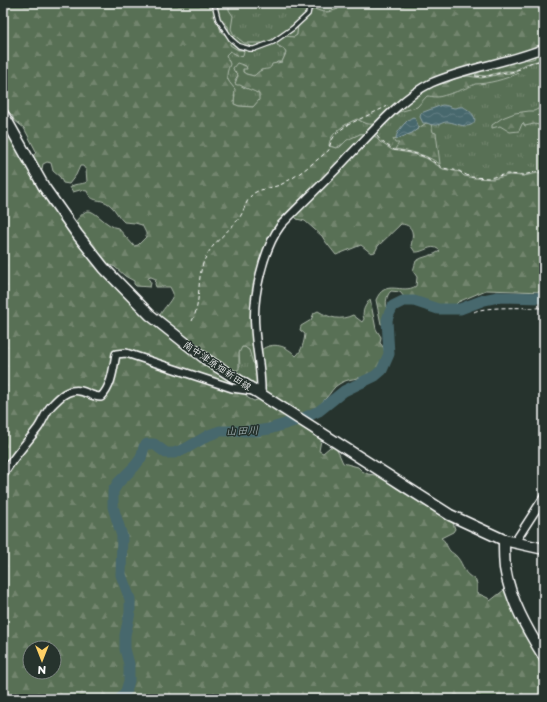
<svg xmlns="http://www.w3.org/2000/svg" width="547" height="702" font-family="'Playpen Sans','Klee One',sans-serif">
<style>
.grass{fill:url(#grass-tufts);stroke:#acb8aa}
.forest{fill:url(#forest-firs);stroke:#acb8aa;fill-rule:evenodd}
.water{fill:url(#water-waves);stroke:#91a4a7}
.lines{fill:none;stroke-linecap:round;stroke-linejoin:round}
.river{stroke:#47686d;stroke-width:11}
.lane-casing{stroke:#fff;stroke-width:6}
.street-casing{stroke:#fff;stroke-width:10}
.secondary-casing{stroke:#fff;stroke-width:13}
.path{stroke:#fff;stroke-width:1;stroke-dasharray:4 3;stroke-linecap:butt}
.lane{stroke:#26332d;stroke-width:3.5}
.street{stroke:#26332d;stroke-width:7}
.secondary{stroke:#26332d;stroke-width:10}
.labels{text-anchor:middle;dominant-baseline:central;stroke-width:3;stroke-linejoin:round;paint-order:stroke}
.street-label{font-size:10px;fill:#fff;stroke:#26332d}
.water-label{font-size:11px;font-style:italic;fill:#acbbbd;stroke:#26332d}
</style>
<defs>
<pattern id="grass-tufts" width="24" height="20" patternUnits="userSpaceOnUse"><rect width="24" height="20" fill="#597055"/><path d="M3 7l-1-3M5 7V3M7 7l1-3M15 17l-1-3M17 17v-4M19 17l1-3" fill="none" stroke="#72856e"/></pattern>
<pattern id="forest-firs" width="22" height="20" patternUnits="userSpaceOnUse"><rect width="22" height="20" fill="#597055"/><path d="M5 1l3.5 6h-7zM16 11l3.5 6h-7z" fill="#72856e"/></pattern>
<pattern id="water-waves" width="16" height="10" patternUnits="userSpaceOnUse"><rect width="16" height="10" fill="#47686d"/><path d="M0 5q4-4 8 0t8 0" fill="none" stroke="#637f83"/></pattern>
</defs>
<rect width="100%" height="100%" fill="#26332d"/>
<filter id="ink" filterUnits="userSpaceOnUse"><feTurbulence type="fractalNoise" baseFrequency=".025" numOctaves="2"/><feDisplacementMap in="SourceGraphic" scale="8" xChannelSelector="R" yChannelSelector="G"/><feConvolveMatrix kernelMatrix="1 2 1 2 8 2 1 2 1" color-interpolation-filters="sRGB"/></filter>
<g filter="url(#ink)">
<g class="grass">
<path d="M213 3H342L340 4 338 9C327 13 325 13 314 9L311 11 307 18 298 25 297 35 294 37H284L278 42 280 48 284 49 286 53 282 62H277L269 70H261L254 76 246 74 243 72V69L246 66 236 72 238 75 235 80 243 87 253 90 259 94 260 100 253 107 239 106 234 104V88C223 77 227 73 229 61L226 58V55L230 51 241 57 243 50C223 51 217 17 213 3Z"/>
<path d="M544 50V172L523 176 509 175 493 179 474 178 464 176 460 172 443 169 426 158 410 153 392 150 380 142 373 134H360L336 148 329 146C328 133 347 123 357 119L366 124 431 85Z"/>
<path d="M241 347H245L249 350 258 366V386L256 388 231 371 240 366 239 353Z"/>
</g>
<g class="forest">
<path d="M3 3H213L221 32C226 36 231 37 230 45L238 50H243L244 51 243 55 241 57 230 51 226 55 230 64C225 77 226 79 235 89L234 104 239 106 253 107 259 100V94C253 90 246 89 240 85H237L235 84 238 75 234 71 233 68 237 63 246 66 247 69H243V72L246 74 254 76C256 74 259 71 262 70 267 68 270 71 272 64L282 62 286 53 284 49 277 45 278 42 284 36 294 37 297 35 298 25 307 18 311 11 314 9C325 13 327 13 338 9L340 4 342 3 354 5 357 3H544V47L431 82 378 123C369 126 365 123 357 119 347 123 329 133 329 146L336 148 340 147 347 140 360 134 368 133 312 191 301 200 291 213 270 237 267 241 254 299 258 366 253 363 249 350 245 347H242L239 353V369L235 371H231L210 357 162 320 160 315C163 308 174 299 173 293 172 291 171 289 170 287H156L155 284 156 279 151 277 148 278 151 283 150 287 136 286 134 284V281L125 276 115 267 103 262 75 222C78 219 83 212 87 211 95 209 106 227 118 228L134 246 138 245 146 237V233L142 225 135 223 124 222C119 218 116 210 110 205 100 197 92 204 87 191L80 190 73 192 70 187C75 183 81 185 87 182L86 170 83 166H80L76 175 69 184 63 183 60 177 53 171 51 163 47 162 43 164 42 169 39 170 32 158 35 154 36 151 24 128 14 120 12 115 3 106Z"/>
<path d="M215 3 229 4V10L233 16 231 29 234 35 244 43H262L261 45 252 47 241 46 229 34 228 26 221 22Z"/>
<path d="M544 50V59L526 64 514 71H504L486 76 475 75 481 70 521 57C525 61 530 60 535 58L534 54Z"/>
<path d="M516 72 518 73C507 79 487 84 475 84 471 87 442 97 437 97 433 97 430 96 427 96L417 107 399 112H394L431 85 447 83 457 77 468 76 481 78 488 77 500 74 510 73Z"/>
<path d="M544 106V126L534 124 525 126 523 123 522 124 519 131 510 132 500 126 492 128V125L502 118 515 113 529 111H534Z"/>
<path d="M426 123 431 124 433 132 436 133 440 164C425 154 413 152 395 149L399 143H395L393 139 404 137 416 130Z"/>
<path d="M3 131 7 133 26 166 30 168 101 272 147 319 181 347 242 389 248 398 254 401 260 399 321 440 319 451 323 453 330 447H335L339 454 343 463 358 467 362 471 368 474 381 476 396 488 453 523 455 529 453 532 441 538C446 541 446 546 450 551 452 553 455 554 457 557 465 566 462 574 475 579L477 584V593L488 598 490 601 504 590 507 593 527 638 544 664V699H3ZM30 648H54V672H30Z"/>
<path d="M373 134 380 142 392 150 410 153 426 158 443 169 460 172 464 176 474 178 493 179 509 175 523 176 544 172V292L486 290 458 302 456 304V310L452 311 422 306 405 298 400 292 391 291C383 298 387 312 389 321L388 323 381 324 376 300C385 278 402 295 416 286L417 277 413 271 416 261C423 256 433 256 440 251 432 242 424 253 415 252L411 246C413 236 415 225 401 224L378 246 375 252 371 253 361 245 336 255 325 241 322 236 305 221 297 219 294 215Z"/>
<path d="M370 299 376 329 381 337 380 343C391 354 381 370 369 375 359 379 348 378 339 384 333 387 331 393 326 398 319 406 312 412 302 417L263 392 260 357 261 350C273 341 287 346 296 356 302 351 304 342 305 334L300 330 301 326 311 320 314 313 318 311C330 318 340 321 353 315L362 322 364 319C361 311 366 305 370 299Z"/>
</g>
<g class="water">
<path d="M442 105C447 105 449 107 454 108 457 108 460 106 463 107 469 109 481 120 471 125 464 128 456 123 449 122 443 121 439 126 434 125 429 125 428 122 423 123L420 117 421 113Z"/>
<path d="M413 117 415 118 419 128 412 133 397 139 396 138C396 132 407 119 413 117Z"/>
</g>
<g class="lines">
<path class="river" d="M120 699 126 691 129 681V664L125 649V635L130 613V599L121 575 122 536 113 507V491L118 483 135 466 141 458 144 447 147 444H154L166 453H174L185 449 209 435 220 431H256L269 429 301 419 319 411 344 391 375 376 382 370 389 354 387 320 389 314 393 306 403 301H414L438 309H460L484 300 498 297 544 298"/>
<defs>
<path id="lane" d="M214 3 218 19 231 39 239 46 250 49H254L273 42 293 28 308 14 310 3"/>
<g id="street">
<path d="M261 395C262 372 256 350 255 328 252 298 263 249 281 225 303 202 326 181 347 158 371 134 400 98 431 83 467 67 508 63 544 48"/>
<path d="M3 475C12 458 26 444 38 428 43 421 46 411 52 405 58 399 64 392 72 391 84 388 89 397 101 397 112 386 113 369 116 354L126 353 232 388 254 391"/>
<path d="M515 542 544 497"/>
</g>
<g id="secondary">
<path d="M3 114 44 187 77 234 104 268 150 315 207 360 450 515 504 540 544 549"/>
<path d="M504 540C504 549 504 559 505 568 510 600 527 629 544 657"/>
</g>
</defs>
<use href="#lane" class="lane-casing"/>
<use href="#street" class="street-casing"/>
<use href="#secondary" class="secondary-casing"/>
<g class="path">
<path d="M475 76 483 77 506 72H511L520 69 530 63 544 60"/>
<path d="M377 136 381 141 394 150 410 152 426 157 443 168 459 171 470 177 489 178 507 174 523 175 544 170"/>
<path d="M474 312C484 306 530 308 544 308"/>
<path d="M192 321C202 302 196 280 204 261 211 243 229 232 240 217 245 209 246 199 254 193 262 188 274 188 282 184 298 176 316 161 329 150 331 132 347 125 362 118 371 114 379 110 388 106"/>
</g>
<use href="#lane" class="lane"/>
<use href="#street" class="street"/>
<use href="#secondary" class="secondary"/>
</g>
</g>
<g class="labels">
<g class="street-label">
<text transform="translate(218 365) rotate(34)">南中津原畑新田線</text>
</g>
<g class="water-label">
<text transform="translate(242 430) rotate(-2)">山田川</text>
</g>
</g>
<rect width="547" height="702" fill="none" stroke="#26332d" stroke-width="16"/>
<rect x="8" y="8" width="531" height="686" fill="none" stroke="#fff" stroke-width="1.5" filter="url(#ink)"/>
<g transform="translate(42 660) rotate(180)"><circle r="19" fill="#26332d" stroke="#7d8581"/>
<path d="M0-3L7 15L0 10L-7 15Z" fill="#ffd166"/>
<text y="-6" font-size="11" font-weight="bold" text-anchor="middle" fill="#ffffff">N</text>
</g>
</svg>
